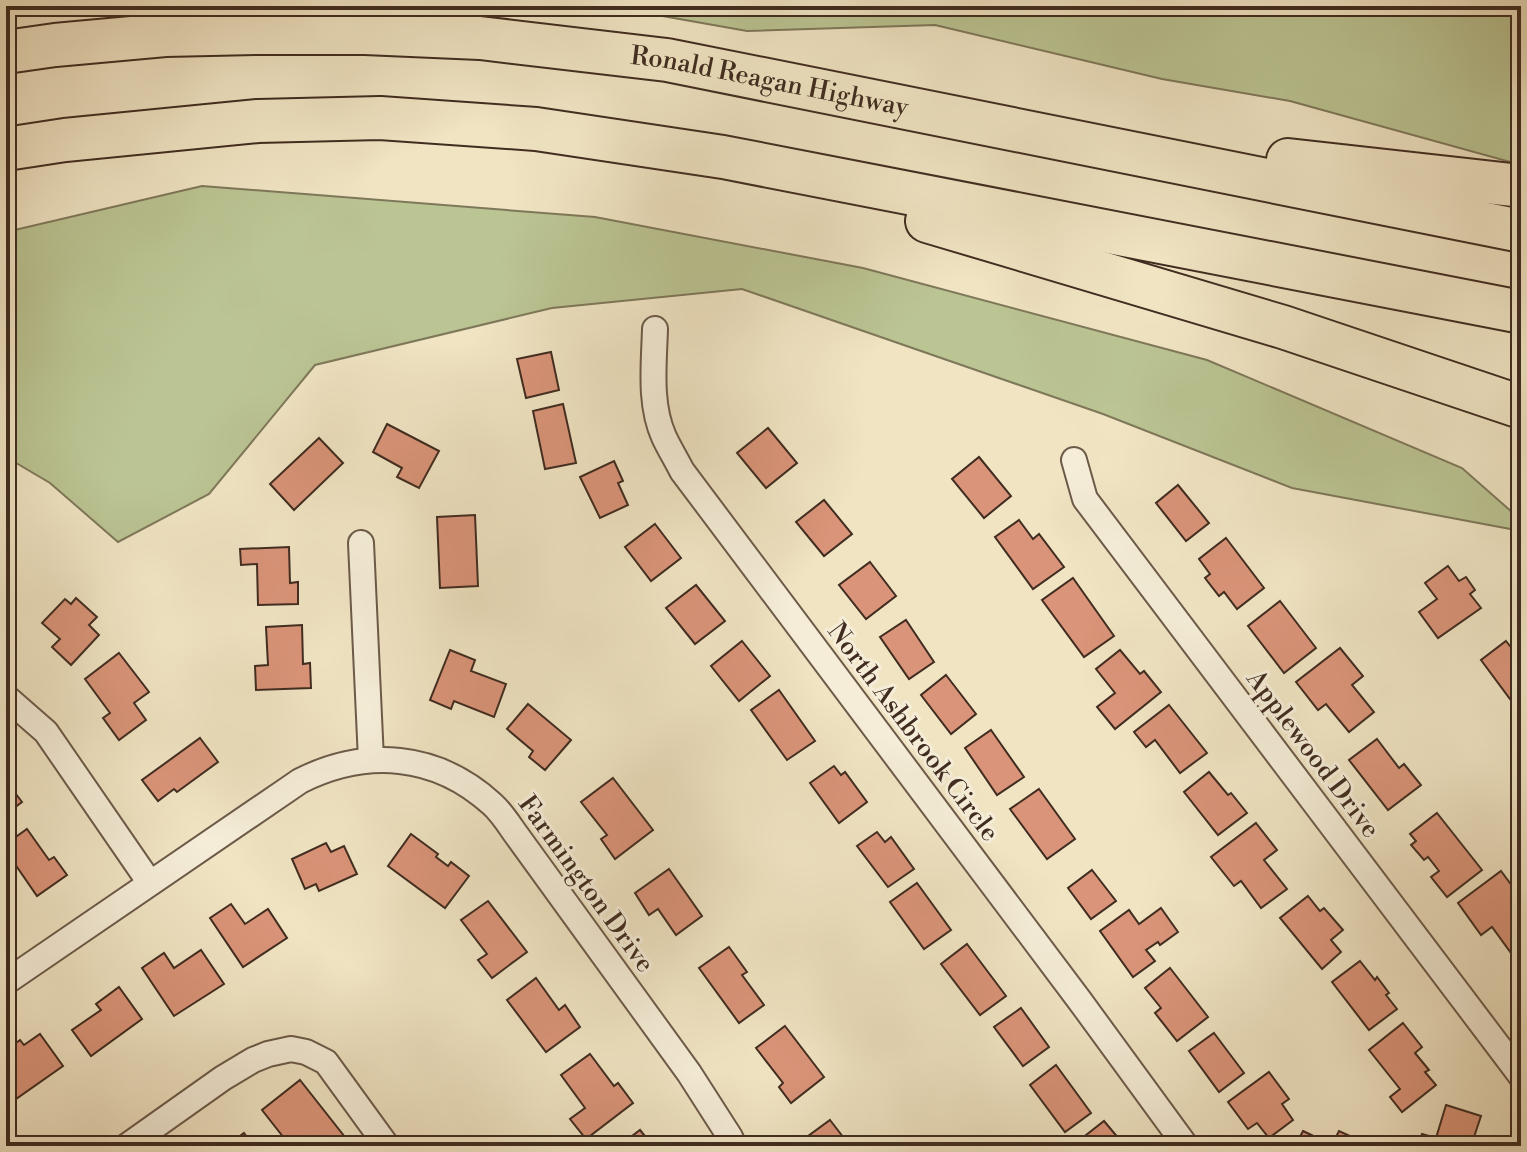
<svg xmlns="http://www.w3.org/2000/svg" width="1527" height="1152" font-family="'Libre Bodoni',serif">
<style>
.green{fill:#bbc493;stroke:#7e785a;stroke-width:2}
.building{fill:#da9479;stroke:#402c20;stroke-width:2}
.lines{fill:none;stroke-linecap:round;stroke-linejoin:round}
.street-casing{stroke:#6c5a49;stroke-width:28}
.highway-casing{stroke:#402c20;stroke-width:46}
.street{stroke:#f5edd8;stroke-width:24}
.highway{stroke:#f0e4c3;stroke-width:42}
.labels{text-anchor:middle;dominant-baseline:central;stroke-width:6;stroke-linejoin:round;paint-order:stroke}
.street-label{font-size:26px;fill:#402c20;stroke:#f5edd8}
</style>
<rect width="100%" height="100%" fill="#f0e4c3"/>
<filter id="stains"><feTurbulence type="fractalNoise" baseFrequency=".0025" numOctaves="4"/><feColorMatrix values="0 0 0 0 .2 0 0 0 0 .09 0 0 0 0 .02 0 0 0 .5 -.17"/></filter>
<radialGradient id="worn" r=".72"><stop offset=".6" stop-color="#630" stop-opacity="0"/><stop offset="1" stop-color="#630" stop-opacity=".3"/></radialGradient>
<g class="green">
<path d="M606 6H1517L1521 19V165L1290 101 1162 79 935 25 747 31Z"/>
<path d="M202 186 595 217 863 268 1207 360 1462 468 1521 520V531L1292 488 1103 414 742 289 552 308 315 365 209 494 118 542 50 483 6 457V232Z"/>
</g>
<g class="building">
<path d="M551 352 559 390 526 398 517 359Z"/>
<path d="M563 404 576 463 545 469 533 411Z"/>
<path d="M387 424 439 451 419 488 397 477 402 468 373 452Z"/>
<path d="M768 428 797 463 766 488 737 453Z"/>
<path d="M319 438 343 463 294 510 270 484Z"/>
<path d="M979 457 1011 496 984 518 952 479Z"/>
<path d="M614 461 623 481 618 483 628 505 600 518 580 477Z"/>
<path d="M1178 485 1209 523 1186 541 1156 503Z"/>
<path d="M824 500 852 534 824 556 796 522Z"/>
<path d="M475 515 478 586 440 588 437 517Z"/>
<path d="M1019 520 1033 539 1039 534 1064 567 1033 589 995 537Z"/>
<path d="M655 524 681 558 651 581 625 547Z"/>
<path d="M1226 538 1264 588 1237 609 1224 592 1219 596 1205 578 1210 574 1199 559Z"/>
<path d="M289 547 290 583 298 582V604L258 605 257 564 241 565 240 549Z"/>
<path d="M870 562 896 596 866 619 839 585Z"/>
<path d="M1448 566 1459 581 1466 577 1475 590 1470 594 1481 608 1438 638 1419 612 1437 599 1425 583Z"/>
<path d="M1073 578 1114 636 1084 657 1042 600Z"/>
<path d="M696 585 725 621 695 644 666 608Z"/>
<path d="M76 598 97 617 89 625 99 635 71 665 52 647 60 639 42 623 65 599 71 604Z"/>
<path d="M1280 601 1316 648 1284 673 1248 626Z"/>
<path d="M906 620 934 662 909 679 880 637Z"/>
<path d="M302 625 303 664 310 663 311 688 256 690 255 666 268 665 266 627Z"/>
<path d="M742 641 770 676 739 701 711 666Z"/>
<path d="M1506 641 1521 660V697L1513 703 1481 660Z"/>
<path d="M1340 648 1363 676 1352 685 1374 712 1349 732 1326 704 1318 710 1296 682Z"/>
<path d="M450 650 475 660 471 671 506 684 494 717 454 701 451 709 430 700Z"/>
<path d="M1120 650 1140 674 1144 671 1161 692 1115 729 1097 707 1115 693 1096 669Z"/>
<path d="M119 653 149 692 134 703 146 720 119 740 103 718 110 713 85 679Z"/>
<path d="M946 675 976 714 951 734 921 695Z"/>
<path d="M779 690 815 741 787 760 751 710Z"/>
<path d="M528 704 571 740 545 770 529 757 533 751 507 729Z"/>
<path d="M1169 705 1207 753 1180 773 1155 740 1146 747 1134 732Z"/>
<path d="M991 730 1024 777 997 795 965 748Z"/>
<path d="M200 738 218 762 177 792 174 789 158 801 142 780Z"/>
<path d="M1377 739 1399 768 1404 764 1421 785 1388 810 1349 760Z"/>
<path d="M834 766 841 775 845 772 867 802 839 823 810 783Z"/>
<path d="M1209 772 1228 795 1231 793 1247 813 1218 835 1184 792Z"/>
<path d="M613 778 653 830 615 859 601 839 607 835 581 802Z"/>
<path d="M6 781 22 802 6 814Z"/>
<path d="M1039 789 1075 839 1047 859 1010 809Z"/>
<path d="M1437 813 1482 870 1447 897 1431 877 1439 871 1428 857 1424 860 1411 845 1416 841 1410 834Z"/>
<path d="M1256 823 1277 850 1264 860 1287 889 1261 908 1241 881 1234 886 1211 857Z"/>
<path d="M27 829 49 860 54 857 67 875 37 896 6 851V844Z"/>
<path d="M877 832 885 842 891 837 914 869 888 887 857 846Z"/>
<path d="M411 834 438 854 436 857 448 866 451 862 469 876 445 908 388 866Z"/>
<path d="M326 843 331 852 344 846 357 874 319 891 316 884 305 889 292 859Z"/>
<path d="M669 869 702 916 676 935 658 909 649 915 635 893Z"/>
<path d="M1092 870 1116 901 1091 919 1068 888Z"/>
<path d="M1501 871 1521 898 1515 904 1521 912V946L1511 953 1492 927 1481 935 1458 903Z"/>
<path d="M917 883 951 930 924 949 890 902Z"/>
<path d="M1308 896 1320 911 1324 908 1343 930 1331 940 1341 952 1322 969 1280 918Z"/>
<path d="M488 901 527 952 492 978 478 960 487 954 461 920Z"/>
<path d="M231 904 245 924 268 909 287 938 243 967 210 918Z"/>
<path d="M1161 908 1178 932 1160 945 1158 942 1146 950 1155 961 1133 977 1100 931 1129 910 1139 924Z"/>
<path d="M967 944 1006 996 980 1015 941 964Z"/>
<path d="M729 947 747 972 742 975 764 1005 739 1023 699 968Z"/>
<path d="M201 950 224 984 174 1016 142 968 164 953 174 968Z"/>
<path d="M1360 961 1375 980 1377 977 1389 993 1386 995 1397 1009 1369 1030 1332 982Z"/>
<path d="M1170 968 1208 1017 1177 1041 1155 1013 1161 1008 1145 988Z"/>
<path d="M536 978 559 1010 565 1005 580 1027 546 1052 507 1000Z"/>
<path d="M119 987 142 1019 91 1056 72 1030 101 1010 96 1004Z"/>
<path d="M1021 1008 1049 1047 1023 1066 994 1027Z"/>
<path d="M1403 1023 1422 1047 1415 1053 1429 1070 1425 1072 1436 1085 1402 1112 1390 1097 1400 1089 1369 1050Z"/>
<path d="M785 1026 824 1077 791 1103 779 1087 783 1083 756 1048Z"/>
<path d="M1214 1033 1244 1073 1219 1092 1189 1051Z"/>
<path d="M40 1034 63 1066 6 1106V1050L20 1040 24 1045Z"/>
<path d="M590 1054 614 1086 618 1083 633 1103 586 1139 570 1119 585 1108 561 1075Z"/>
<path d="M1056 1065 1091 1113 1065 1132 1030 1085Z"/>
<path d="M1269 1072 1289 1099 1282 1104 1293 1120 1269 1138 1257 1123 1248 1129 1228 1102Z"/>
<path d="M300 1080 352 1146H274L284 1138 262 1110Z"/>
<path d="M1446 1105 1481 1116 1471 1146H1418L1422 1134 1436 1138Z"/>
<path d="M830 1120 850 1146H803L800 1142Z"/>
<path d="M1104 1121 1125 1146H1078L1076 1143Z"/>
<path d="M640 1130 653 1146H619Z"/>
<path d="M1303 1131 1332 1145 1339 1131 1363 1142 1360 1146H1295Z"/>
<path d="M244 1133 254 1146H227Z"/>
</g>
<g class="lines">
<defs>
<g id="street">
<path d="M655 329C654 364 649 404 664 437 669 448 676 459 682 471L1080 1001 1186 1146"/>
<path d="M1074 460 1085 499 1521 1076"/>
<path d="M361 543 371 760"/>
<path d="M6 697 46 732 150 883"/>
<path d="M6 982 300 781C366 748 436 753 492 804 501 812 508 823 515 833L689 1073 730 1137 734 1146"/>
<path d="M127 1146 223 1078 253 1060 268 1054 291 1049 306 1052 326 1062 387 1146"/>
</g>
<g id="highway">
<path id="s1" d="M6 52 55 45 165 35 257 33H365L480 38 667 60 1521 231"/>
<path d="M6 149 65 140 258 121 380 118 536 129 723 157 1521 312"/>
<path d="M1288 160 1521 186"/>
<path d="M927 221 1283 327 1521 407"/>
</g>
</defs>
<use href="#street" class="street-casing"/>
<use href="#highway" class="highway-casing"/>
<use href="#street" class="street"/>
<use href="#highway" class="highway"/>
</g>
<g class="labels">
<g class="street-label">
<text stroke="none"><textPath href="#s1" startOffset="768">Ronald Reagan Highway</textPath></text>
<text transform="translate(913 732) rotate(53)">North Ashbrook Circle</text>
<text transform="translate(1313 754) rotate(53)">Applewood Drive</text>
<text transform="translate(586 884) rotate(54)">Farmington Drive</text>
</g>
</g>
<rect width="1527" height="1152" fill="none" stroke="#f0e4c3" stroke-width="32"/>
<rect x="8" y="8" width="1511" height="1136" fill="none" stroke="#402c20" stroke-width="4"/>
<rect x="16" y="16" width="1495" height="1120" fill="none" stroke="#402c20" stroke-width="2"/>
<rect width="100%" height="100%" filter="url(#stains)"/>
<rect width="100%" height="100%" fill="url(#worn)"/>
</svg>
